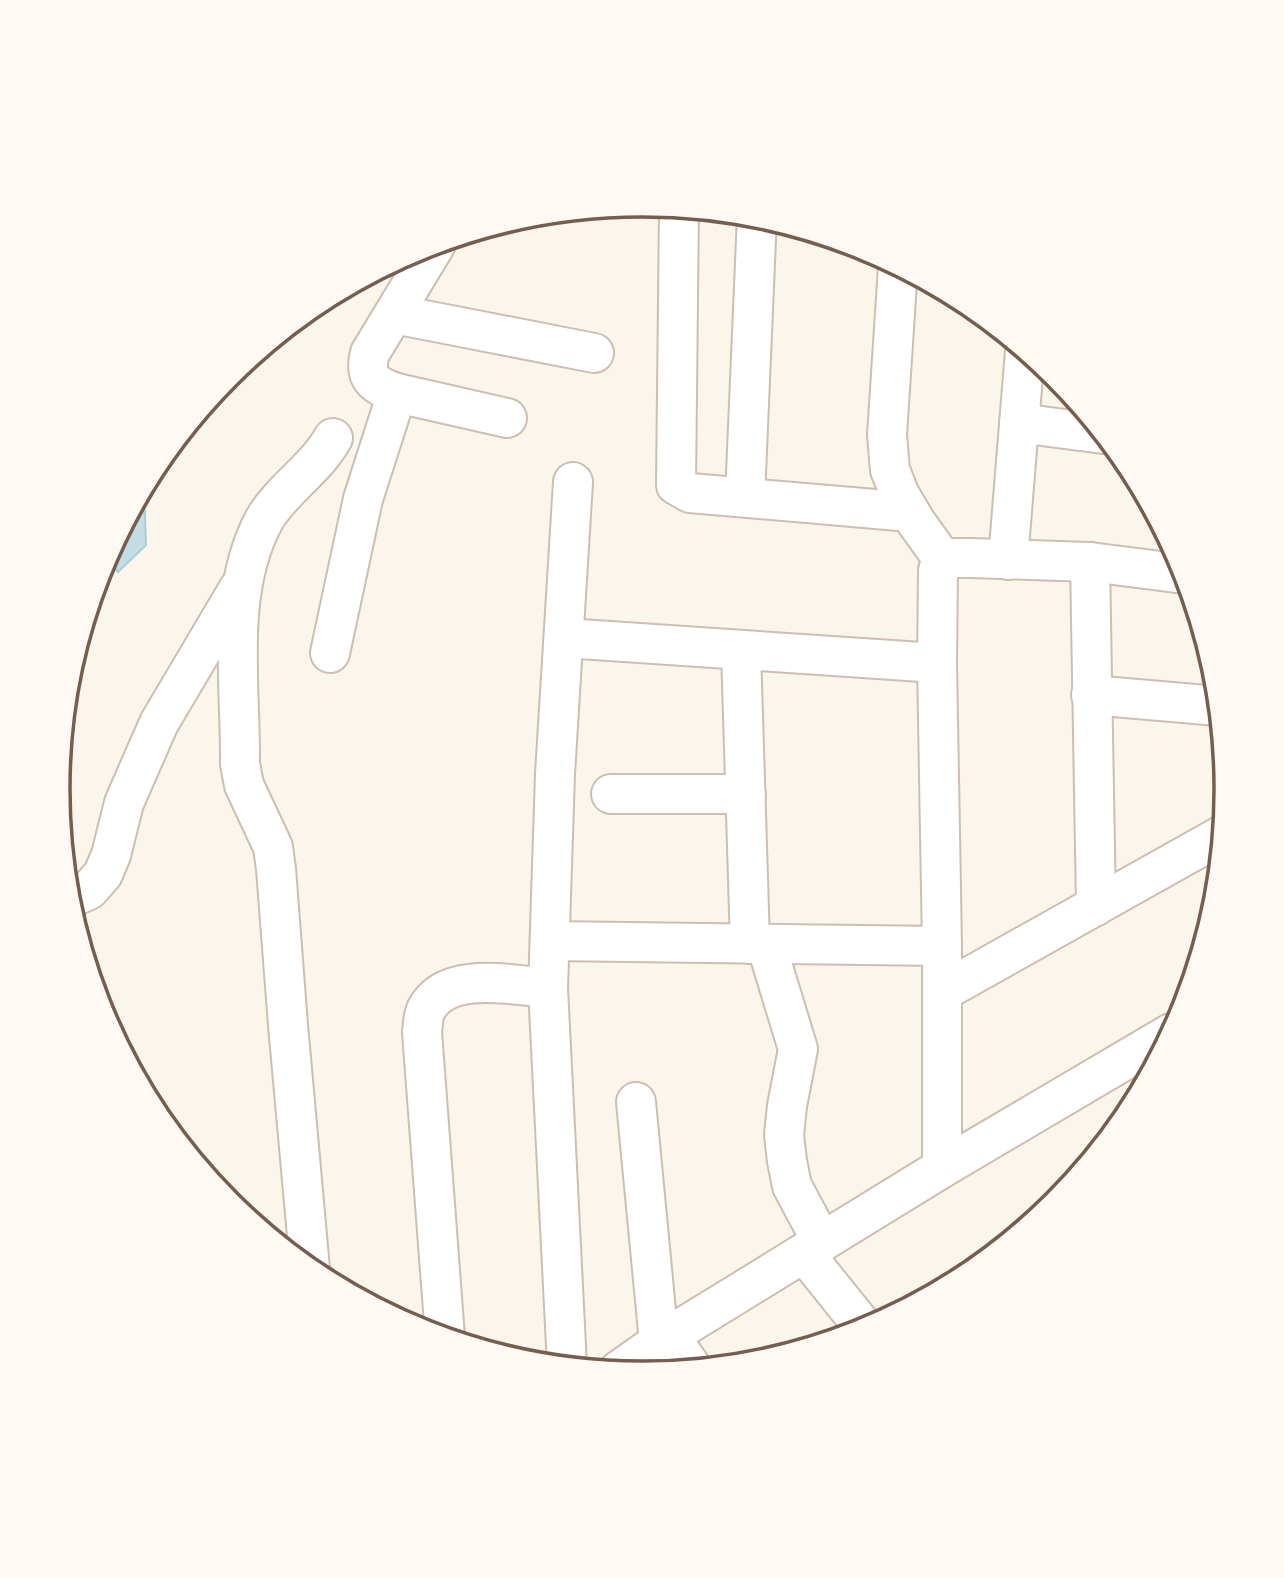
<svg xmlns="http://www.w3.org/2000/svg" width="1284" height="1578" font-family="'Alegreya Sans',sans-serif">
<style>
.water{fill:#c2dee4;stroke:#a9cdd5;stroke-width:2}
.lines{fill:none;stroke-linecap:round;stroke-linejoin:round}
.minor-casing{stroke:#cdbeb2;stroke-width:42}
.minor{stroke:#fff;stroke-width:38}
.rim{fill:none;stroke:#755e50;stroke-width:3.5}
</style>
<rect width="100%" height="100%" fill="#fbf6ec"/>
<path class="water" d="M144 487 146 545 118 572 106 558Z"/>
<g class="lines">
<defs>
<g id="minor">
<path d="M679 208 676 485 690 493 910 512"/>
<path d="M436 244 370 353C363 378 375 386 397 393L507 418"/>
<path d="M898 267 887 435 890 470 900 495 916 522 944 561"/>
<path d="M394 314 594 353"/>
<path d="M1019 423 1103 434"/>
<path d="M745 497 757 216"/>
<path d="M1008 560 1025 351"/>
<path d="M1090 562 1096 906"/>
<path d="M565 638 937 663"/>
<path d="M741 650 750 944"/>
<path d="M330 653 363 499 397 393"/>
<path d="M1091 695 1218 706"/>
<path d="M611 794H746"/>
<path d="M68 896H75L89 890 103 874 111 855 124 803 159 723 239 588"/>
<path d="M550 941 942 946"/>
<path d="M766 944 798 1049 787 1106 784 1135 787 1161 792 1186 822 1242"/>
<path d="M942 992 1222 835"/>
<path d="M636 1102 659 1342"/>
<path d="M942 1168V946L937 663 938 570 944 561 955 558H970L1090 562 1184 574"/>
<path d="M804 1253 865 1329"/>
<path d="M310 1269 288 1025 276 869 273 847 244 785 240 764C241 684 225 593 264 520 282 489 315 470 333 438"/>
<path d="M670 1336 692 1368"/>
<path d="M445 1337 422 1032C423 1025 423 1016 426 1010 446 970 512 985 548 988"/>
<path d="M567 1366 548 988 555 774 573 482"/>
<path d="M618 1371 659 1342 942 1168 1171 1033"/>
</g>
</defs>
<use href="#minor" class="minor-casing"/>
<use href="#minor" class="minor"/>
</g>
<path d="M0 0H1284V1578H0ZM70 789a572 572 0 1 1 1144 0a572 572 0 1 1-1144 0Z" fill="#fefaf3" fill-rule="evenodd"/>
<path class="rim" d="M70 789a572 572 0 1 1 1144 0a572 572 0 1 1-1144 0Z"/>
</svg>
